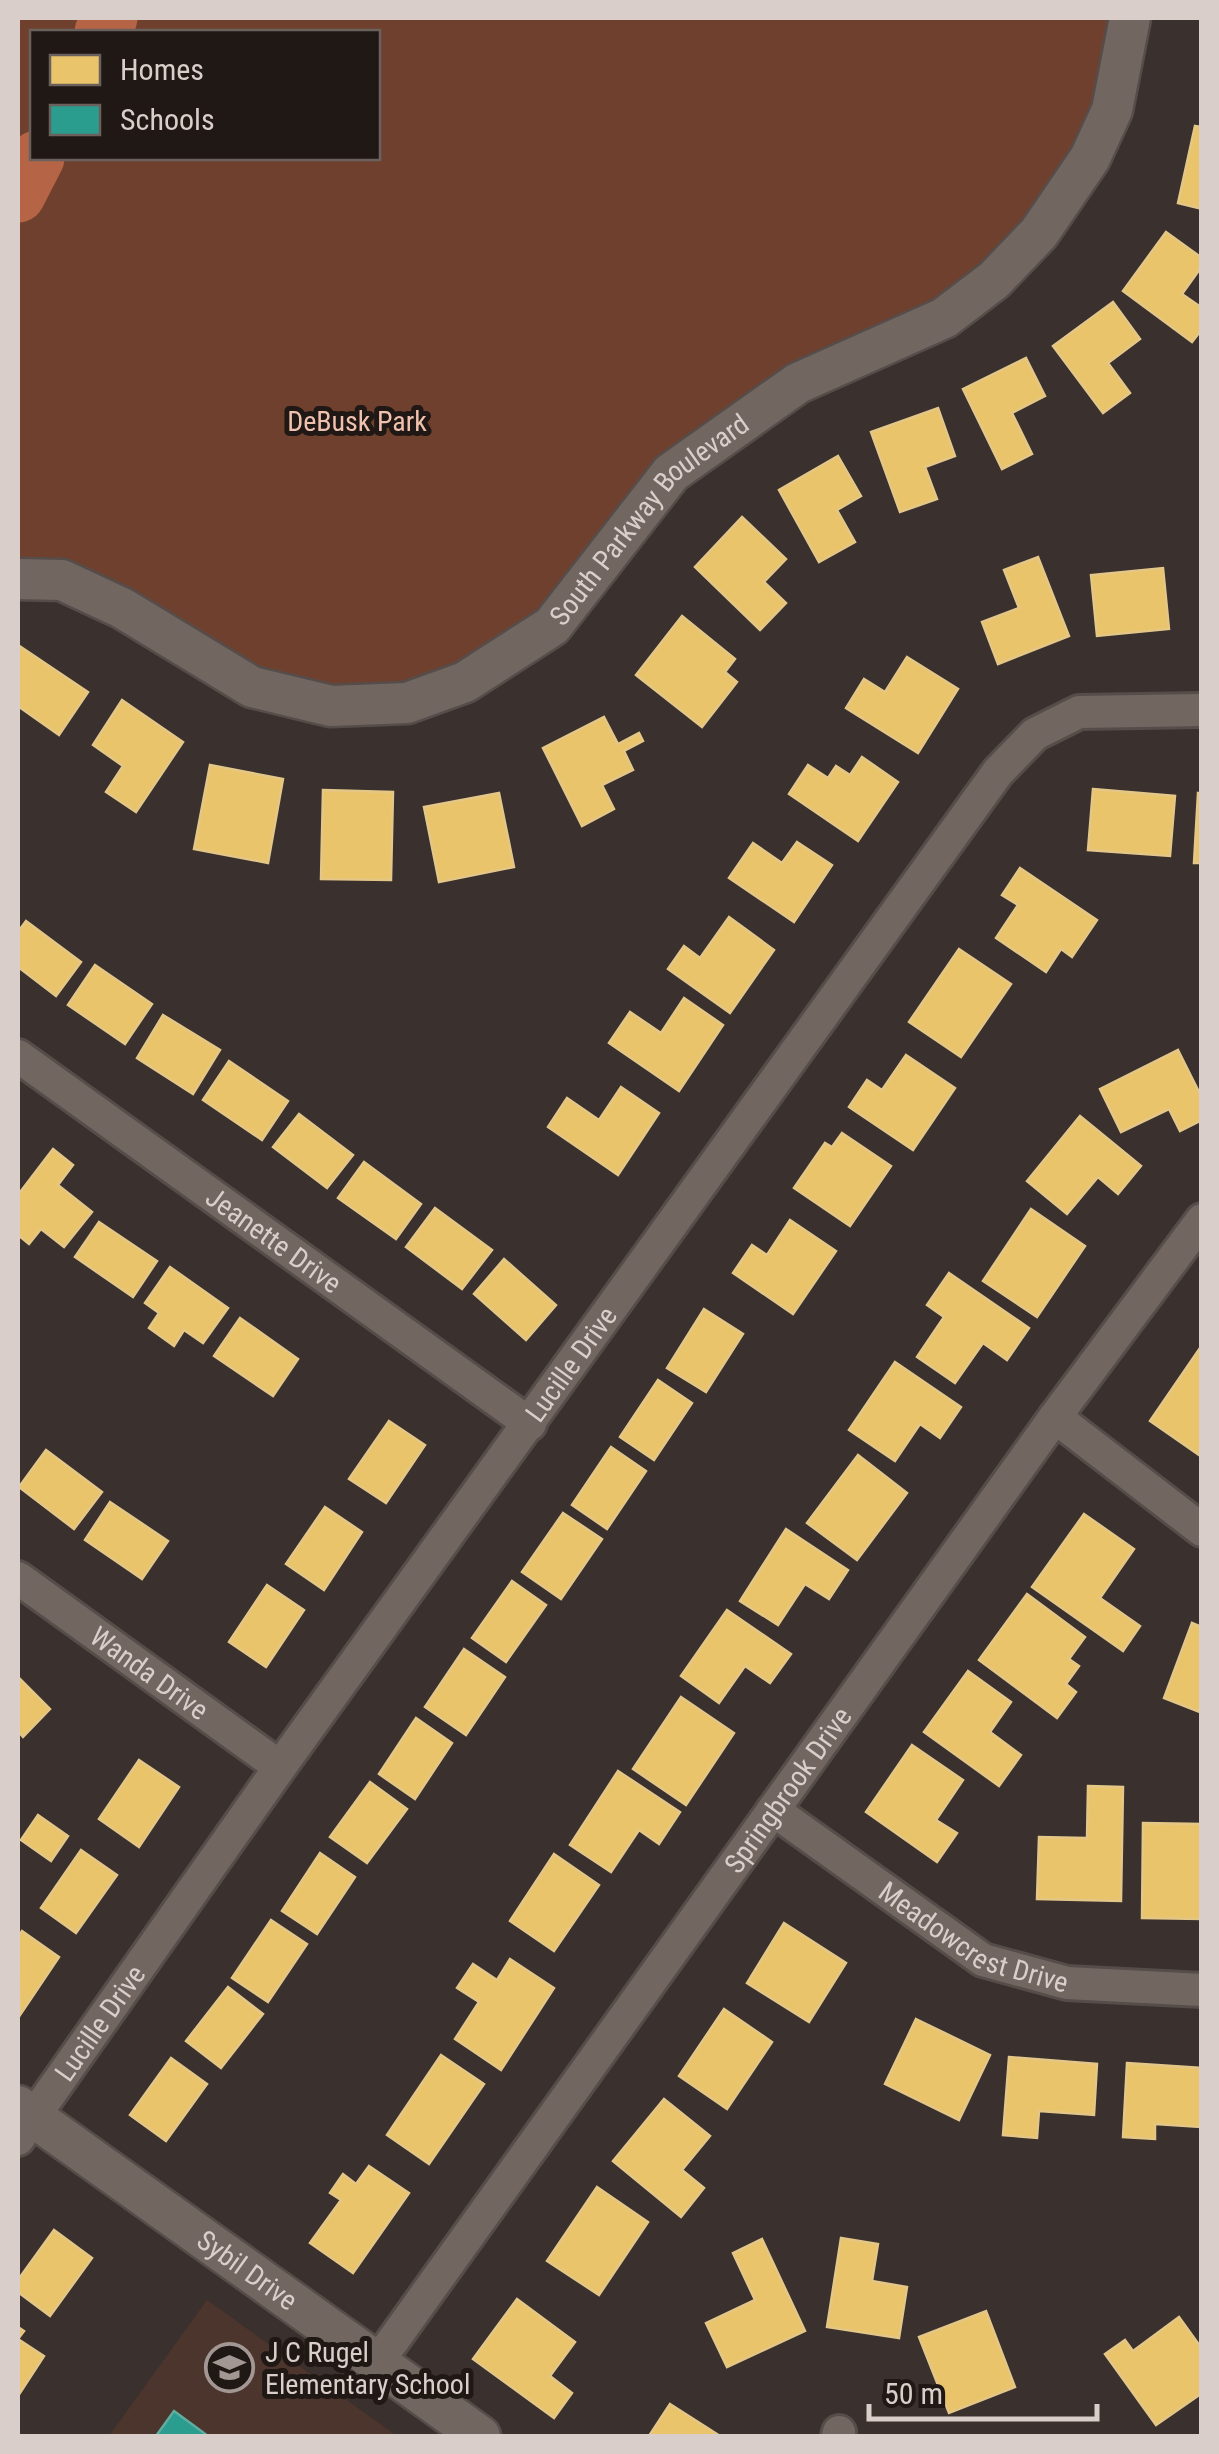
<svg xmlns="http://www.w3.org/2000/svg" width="1219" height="2454" font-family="'Roboto Condensed',sans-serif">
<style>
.built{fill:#4c352c}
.green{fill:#70402e;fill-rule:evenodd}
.homes{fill:#e9c46a;stroke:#e4c787;stroke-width:2.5}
.schools{fill:#2a9d8f;stroke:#5faca1;stroke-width:2.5}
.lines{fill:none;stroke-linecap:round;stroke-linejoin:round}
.river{stroke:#b56446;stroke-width:55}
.minor-casing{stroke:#564d4a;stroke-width:38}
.tertiary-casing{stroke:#564d4a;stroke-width:45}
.minor{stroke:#726661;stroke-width:32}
.tertiary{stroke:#726661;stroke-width:40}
.labels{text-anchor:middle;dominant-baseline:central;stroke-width:10;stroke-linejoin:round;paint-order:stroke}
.park-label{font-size:28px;fill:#f1c1af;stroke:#201815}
.street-label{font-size:28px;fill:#daceca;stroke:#201815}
.poi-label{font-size:28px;fill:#daceca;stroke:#201815;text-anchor:start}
</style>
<rect width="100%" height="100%" fill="#3a302d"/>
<path class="built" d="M207 2300 397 2436H109Z"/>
<path class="green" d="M18 18H1108L1096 116 1029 213 995 252 918 311 724 409 675 448 546 610 493 652 401 687 290 686 18 562ZM32 32H378V158H32Z"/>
<g class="homes">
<path d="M1195 126 1202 127V209L1178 203Z"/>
<path d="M1166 232 1202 258V266L1182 294 1202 308V329L1192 342 1123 291Z"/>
<path d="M1113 302 1140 339 1108 363 1130 393 1103 413 1053 346Z"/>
<path d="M1026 358 1045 396 1012 413 1032 454 1002 469 963 389Z"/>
<path d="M938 408 955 456 925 467 937 499 900 512 871 432Z"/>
<path d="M838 456 861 496 837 510 855 542 819 562 779 490Z"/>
<path d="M742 517 786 559 764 582 786 603 760 630 695 567Z"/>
<path d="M1038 557 1069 636 998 664 982 622 1019 608 1004 570Z"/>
<path d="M1163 568 1169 629 1097 636 1091 575Z"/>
<path d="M682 616 735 659 725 672 737 682 702 727 636 675Z"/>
<path d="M18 645 88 692 59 735 18 706Z"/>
<path d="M907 657 958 689 918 753 846 708 864 679 885 692Z"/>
<path d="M122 700 183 742 136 812 106 792 123 766 93 745Z"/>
<path d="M604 717 618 744 639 733 643 741 624 751 633 770 602 785 614 809 582 826 543 748Z"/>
<path d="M862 757 898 782 858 841 789 794 808 765 828 778 836 766 850 775Z"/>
<path d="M210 765 283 779 268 863 194 849Z"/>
<path d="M1093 789 1175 796 1170 856 1088 850Z"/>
<path d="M323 790 393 792 391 880 321 879Z"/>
<path d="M499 793 514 867 439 882 424 807Z"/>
<path d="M1198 793 1202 794V863H1194Z"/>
<path d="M797 842 832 865 794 922 729 878 753 843 782 863Z"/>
<path d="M1020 868 1097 920 1072 957 1061 949 1046 972 996 938 1018 905 1002 895Z"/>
<path d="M729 917 774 950 730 1013 668 969 684 946 700 958Z"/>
<path d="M26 921 81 962 56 996 18 967V932Z"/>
<path d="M959 949 1011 984 961 1057 909 1022Z"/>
<path d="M95 965 152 1004 125 1044 68 1005Z"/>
<path d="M684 998 723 1025 679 1091 609 1043 630 1012 661 1033Z"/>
<path d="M163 1015 220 1050 193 1094 137 1058Z"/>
<path d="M1178 1050 1202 1098V1120L1180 1131 1169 1109 1121 1132 1100 1089Z"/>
<path d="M906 1055 955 1088 913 1150 849 1107 867 1080 882 1090Z"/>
<path d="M229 1061 288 1101 262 1140 203 1100Z"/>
<path d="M621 1087 659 1113 618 1175 548 1127 567 1098 599 1120Z"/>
<path d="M299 1114 353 1155 327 1188 273 1147Z"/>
<path d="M1080 1116 1141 1166 1118 1194 1098 1177 1067 1214 1027 1181Z"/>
<path d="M842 1133 891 1166 850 1226 794 1188 825 1143 832 1147Z"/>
<path d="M53 1149 73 1165 58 1185 92 1212 64 1247 41 1229 29 1244 18 1235V1195Z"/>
<path d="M364 1162 421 1204 396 1239 338 1198Z"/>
<path d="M435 1208 492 1250 462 1289 406 1247Z"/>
<path d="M1031 1209 1085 1246 1037 1317 983 1281Z"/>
<path d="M790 1220 836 1251 793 1314 733 1273 752 1245 767 1255Z"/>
<path d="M99 1222 157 1261 133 1297 75 1257Z"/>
<path d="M504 1259 556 1305 526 1340 474 1294Z"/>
<path d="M170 1267 228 1308 203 1343 184 1330 174 1346 149 1328 159 1313 145 1303Z"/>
<path d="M949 1273 1029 1328 1007 1360 983 1343 955 1383 917 1357 944 1317 927 1305Z"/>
<path d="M704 1309 743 1334 706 1392 667 1368Z"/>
<path d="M240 1318 298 1359 273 1396 214 1356Z"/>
<path d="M1200 1348H1202V1457L1150 1421Z"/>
<path d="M895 1362 961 1407 940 1438 920 1424 895 1461 849 1430Z"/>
<path d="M658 1380 692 1403 654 1460 620 1437Z"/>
<path d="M389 1421 425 1445 386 1503 349 1479Z"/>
<path d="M611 1447 646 1471 607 1529 572 1505Z"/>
<path d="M46 1450 102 1492 74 1529 19 1487Z"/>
<path d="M858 1455 907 1493 857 1560 807 1523Z"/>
<path d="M110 1502 168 1541 142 1579 85 1540Z"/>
<path d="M325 1507 362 1532 324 1590 286 1564Z"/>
<path d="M563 1513 602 1539 561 1599 522 1572Z"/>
<path d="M1084 1514 1134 1549 1100 1598 1140 1626 1123 1651 1032 1587Z"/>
<path d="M786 1529 848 1570 829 1599 805 1584 778 1625 740 1601Z"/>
<path d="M512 1581 546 1605 506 1662 472 1638Z"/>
<path d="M267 1585 304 1610 266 1667 229 1642Z"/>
<path d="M1027 1594 1085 1637 1069 1659 1079 1666 1066 1684 1076 1692 1057 1718 979 1660Z"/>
<path d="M727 1610 791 1654 770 1683 745 1666 719 1703 681 1676Z"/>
<path d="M1192 1623 1202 1627V1713L1164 1698Z"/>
<path d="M464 1649 505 1677 466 1735 425 1707Z"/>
<path d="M968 1671 1011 1702 990 1732 1021 1755 999 1786 924 1732Z"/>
<path d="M18 1677 50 1709 23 1737 18 1731Z"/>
<path d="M681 1697 734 1733 686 1805 633 1769Z"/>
<path d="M416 1718 452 1743 415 1799 379 1774Z"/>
<path d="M912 1745 963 1780 936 1820 957 1833 937 1862 866 1812Z"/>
<path d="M139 1760 179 1787 139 1847 99 1819Z"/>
<path d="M618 1771 680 1812 659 1844 639 1830 611 1872 570 1845Z"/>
<path d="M370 1782 407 1809 367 1863 330 1837Z"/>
<path d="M1088 1786 1123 1787 1121 1901 1037 1899 1039 1837 1087 1838Z"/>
<path d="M38 1815 68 1836 51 1861 21 1840Z"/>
<path d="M1143 1823 1202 1824V1919L1142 1918Z"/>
<path d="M81 1850 117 1875 76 1933 41 1908Z"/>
<path d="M320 1853 355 1877 317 1934 282 1911Z"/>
<path d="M554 1854 599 1885 554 1951 510 1921Z"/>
<path d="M271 1920 307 1944 268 2002 232 1978Z"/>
<path d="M784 1923 846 1963 809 2022 747 1983Z"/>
<path d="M22 1931 59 1957 20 2015 18 1937Z"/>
<path d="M510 1959 554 1988 501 2070 455 2039 479 2002 457 1988 473 1964 497 1980Z"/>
<path d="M228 1987 263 2014 221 2068 186 2041Z"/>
<path d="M724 2009 772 2042 727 2109 679 2076Z"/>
<path d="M916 2019 990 2055 959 2120 885 2084Z"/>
<path d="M441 2055 484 2084 429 2164 387 2135Z"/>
<path d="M1009 2057 1097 2064 1094 2115 1039 2111 1037 2138 1003 2135Z"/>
<path d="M171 2058 207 2084 166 2141 130 2115Z"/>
<path d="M1127 2063 1202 2068 1200 2127 1155 2124V2139L1123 2137Z"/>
<path d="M664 2099 710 2136 682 2170 704 2188 681 2217 613 2161Z"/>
<path d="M369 2166 409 2193 353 2273 310 2243 341 2200 330 2193 343 2174 356 2184Z"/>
<path d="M597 2187 648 2222 599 2295 547 2261Z"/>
<path d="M54 2230 92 2258 50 2316 18 2292V2280Z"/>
<path d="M841 2238 878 2244 872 2281 907 2287 899 2338 827 2327Z"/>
<path d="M762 2239 805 2331 727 2367 706 2323 755 2300 733 2253Z"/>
<path d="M517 2299 575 2342 550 2376 572 2393 554 2418 473 2359Z"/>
<path d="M986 2311 1015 2387 949 2413 919 2337Z"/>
<path d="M1179 2317 1202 2349V2393L1156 2425 1105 2354 1125 2340 1133 2351Z"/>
<path d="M18 2327 24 2331 18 2339 44 2356 18 2396Z"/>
<path d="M670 2404 720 2436H649Z"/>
</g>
<path class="schools" d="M174 2411 208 2436H156Z"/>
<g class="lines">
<g class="river">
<path d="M102 32 110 18"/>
<path d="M18 195 37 158"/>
</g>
<defs>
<g id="minor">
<path id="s1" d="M18 1056 530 1424"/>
<path d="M1055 1417 1202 1530"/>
<path id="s2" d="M18 1578 280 1767"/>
<path id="s3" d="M773 1810 983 1960 1067 1983 1202 1990"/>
<path id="s4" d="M18 2139 280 1767 998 772 1035 734 1079 712 1202 710"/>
<path id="s5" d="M377 2363 1055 1417 1202 1220"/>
<path d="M838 2436 839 2432"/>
</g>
<g id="tertiary">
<path id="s6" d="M18 579 62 580 122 608 252 687 331 706 407 703 465 682 552 626 671 473 798 383 944 318 994 280 1039 233 1090 158 1112 110 1130 18"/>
<path id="s7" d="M18 2106 480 2436"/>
</g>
</defs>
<use href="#minor" class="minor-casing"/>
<use href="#tertiary" class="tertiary-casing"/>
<use href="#minor" class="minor"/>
<use href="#tertiary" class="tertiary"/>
</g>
<defs>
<symbol id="school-ring" viewBox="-11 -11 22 22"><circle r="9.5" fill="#201815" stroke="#a29793" stroke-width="1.5"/><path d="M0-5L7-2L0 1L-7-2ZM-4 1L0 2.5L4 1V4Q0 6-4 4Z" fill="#a29793"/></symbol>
</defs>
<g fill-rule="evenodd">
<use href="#school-ring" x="202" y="2340" width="55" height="55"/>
</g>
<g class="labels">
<g class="park-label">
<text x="357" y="421">DeBusk Park</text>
</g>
<g class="street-label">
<text stroke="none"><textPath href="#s6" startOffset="730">South Parkway Boulevard</textPath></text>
<text stroke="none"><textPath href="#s1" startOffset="315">Jeanette Drive</textPath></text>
<text stroke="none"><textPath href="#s4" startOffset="952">Lucille Drive</textPath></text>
<text stroke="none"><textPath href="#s2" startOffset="162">Wanda Drive</textPath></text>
<text stroke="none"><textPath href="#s5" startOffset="705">Springbrook Drive</textPath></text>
<text stroke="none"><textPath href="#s3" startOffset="240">Meadowcrest Drive</textPath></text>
<text stroke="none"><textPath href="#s4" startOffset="142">Lucille Drive</textPath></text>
<text stroke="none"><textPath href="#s7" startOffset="282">Sybil Drive</textPath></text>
</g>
<g class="poi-label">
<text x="265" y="2352">J C Rugel<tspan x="265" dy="32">Elementary School</tspan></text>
</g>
</g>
<rect width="1219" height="2454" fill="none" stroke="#daceca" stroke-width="40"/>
<rect x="30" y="30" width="350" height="130" fill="#201815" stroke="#6a615d" stroke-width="2.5"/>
<rect x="50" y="55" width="50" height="30" fill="#e9c46a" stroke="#6a615d" stroke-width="2.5"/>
<text x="120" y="80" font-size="30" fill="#daceca">Homes</text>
<rect x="50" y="105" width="50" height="30" fill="#2a9d8f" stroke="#6a615d" stroke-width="2.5"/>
<text x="120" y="130" font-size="30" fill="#daceca">Schools</text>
<path d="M869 2404v15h228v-15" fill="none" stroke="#daceca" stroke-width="5"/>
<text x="884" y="2404" font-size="30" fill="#daceca" stroke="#201815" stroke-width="8" paint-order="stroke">50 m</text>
</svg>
